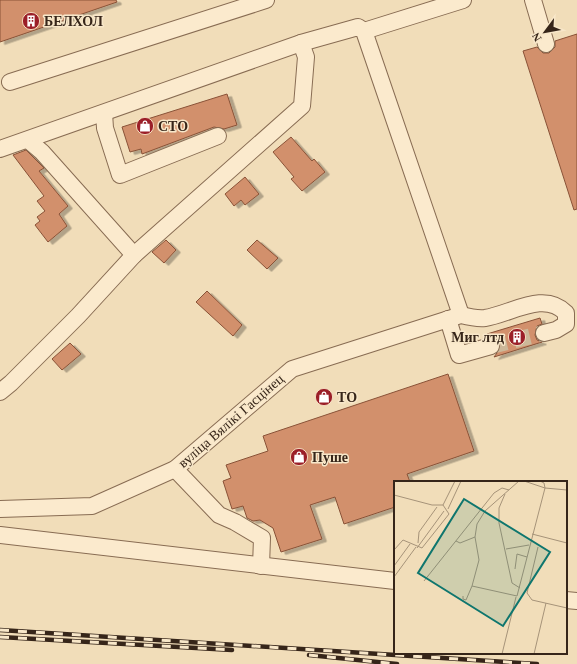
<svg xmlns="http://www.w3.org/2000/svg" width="577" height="664" font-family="Georgia,serif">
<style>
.building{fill:#d2906c;stroke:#895237;filter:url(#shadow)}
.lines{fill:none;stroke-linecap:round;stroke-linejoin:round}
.minor-tunnel{stroke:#ccb899;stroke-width:16;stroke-dasharray:16 8;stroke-linecap:butt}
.minor-casing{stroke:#886c53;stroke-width:18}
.minor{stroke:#fbeacd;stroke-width:16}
.rail-casing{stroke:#362519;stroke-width:4.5}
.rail{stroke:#f8e7c9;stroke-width:3;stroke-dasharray:9;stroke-linecap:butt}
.labels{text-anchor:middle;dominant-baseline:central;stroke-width:3;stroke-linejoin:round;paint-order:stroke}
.poi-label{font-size:14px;font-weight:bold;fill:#362519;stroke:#f8e7c9;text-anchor:start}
.street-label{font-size:14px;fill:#362519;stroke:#f8e7c9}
.inset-road{fill:none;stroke:#a69379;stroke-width:1}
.view{fill:#0f766e;fill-opacity:0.15;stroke:#0f766e;stroke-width:2}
.inset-edge{fill:none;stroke:#362519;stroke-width:2}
</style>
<defs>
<filter id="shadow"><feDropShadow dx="4.5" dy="2.5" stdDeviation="0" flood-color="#0004"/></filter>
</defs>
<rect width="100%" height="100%" fill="#f1ddb9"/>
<g class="building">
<path d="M0 0H116L117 2 0 42Z"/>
<path d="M577 34V209L574 210 523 51 537 47 543 53H549L555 47V41Z"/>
<path d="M227 94 237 125 224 129 214 127 142 154 141 149 130 152 122 127Z"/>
<path d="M291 137 312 161 314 159 325 172 302 191 291 179 294 177 273 152Z"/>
<path d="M26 150 44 168 39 171 68 206 59 214 67 226 48 242 35 225 40 221 37 217 45 211 37 201 44 196 13 155Z"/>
<path d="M245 177 259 194 245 205 241 200 234 206 225 194Z"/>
<path d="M166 240 176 250 164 263 152 252Z"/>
<path d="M257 240 278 258 267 269 247 250Z"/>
<path d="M207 291 242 325 233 336 196 302Z"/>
<path d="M540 318 542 324 537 326 535 335 537 340 542 342 494 357 500 349V343L494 337H488L487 334Z"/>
<path d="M70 343 81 354 62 370 52 359Z"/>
<path d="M448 374 474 451 407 474 410 482H395V507L344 524 335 497 310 505 322 539 281 552 273 528 260 520 253 521 247 518 243 506 232 509 223 481 231 478 226 465 268 451 263 436Z"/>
</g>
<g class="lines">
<path class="minor-tunnel" d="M491 346 544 333"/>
<defs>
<g id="minor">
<path d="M533 0 546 44"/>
<path d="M364 31 463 0"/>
<path d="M10 82 266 0"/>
<path d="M104 113 105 128 120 175 218 136"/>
<path d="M28 140 42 152 134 255"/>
<path d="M0 149 301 43 358 27 364 31 461 315"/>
<path d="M448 319 459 355 491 346"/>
<path d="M0 392 11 383 78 316 134 255 302 106 306 57 301 43"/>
<path d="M175 469 219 515 235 522 262 538 261 566"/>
<path d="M0 509 92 506 175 469 292 369 461 315C469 317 477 319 485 318 511 314 544 290 566 313V324L556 330 544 333"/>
<path d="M0 535 395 581"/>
<path d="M566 600 577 601"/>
</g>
</defs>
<use href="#minor" class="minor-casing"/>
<use href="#minor" class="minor"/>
<defs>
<g id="rail">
<path d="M0 630 537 664"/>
<path d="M0 637 232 650"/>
<path d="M309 655 397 664"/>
</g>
</defs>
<use href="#rail" class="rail-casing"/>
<use href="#rail" class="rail"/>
</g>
<defs>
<symbol id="building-disc" viewBox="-11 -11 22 22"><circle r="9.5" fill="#9b1f28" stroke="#f8e7c9"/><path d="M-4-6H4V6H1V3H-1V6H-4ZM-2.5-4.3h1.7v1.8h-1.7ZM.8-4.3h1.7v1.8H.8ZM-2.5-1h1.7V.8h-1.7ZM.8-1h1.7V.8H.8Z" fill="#fff"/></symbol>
<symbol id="shop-disc" viewBox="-11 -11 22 22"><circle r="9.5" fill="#9b1f28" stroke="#f8e7c9"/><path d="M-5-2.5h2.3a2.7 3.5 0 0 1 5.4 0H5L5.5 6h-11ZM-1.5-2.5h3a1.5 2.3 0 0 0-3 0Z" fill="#fff"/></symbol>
</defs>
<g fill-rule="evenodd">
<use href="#building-disc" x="21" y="11" width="20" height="20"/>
<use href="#shop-disc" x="135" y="116" width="20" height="20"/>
<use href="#building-disc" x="507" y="327" width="20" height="20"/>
<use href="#shop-disc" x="314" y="387" width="20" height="20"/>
<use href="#shop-disc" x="289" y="447" width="20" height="20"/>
</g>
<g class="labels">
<g class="poi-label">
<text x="44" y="21">БЕЛХОЛ</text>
<text x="158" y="126">СТО</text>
<text x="504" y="337" text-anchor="end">Миг лтд</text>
<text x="337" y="397">ТО</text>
<text x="312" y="457">Пуше</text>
</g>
<g class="street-label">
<text transform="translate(231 421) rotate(-41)">вуліца Вялікі Гасцінец</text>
</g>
</g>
<g transform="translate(394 481)">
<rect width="173" height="173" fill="#f1ddb9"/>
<path class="inset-road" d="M130 0 151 7 173 9M111 13 105 27V42L118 102 126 107M0 14 38 24H49M49 24 61 0M54 28 67 0M138 53 173 62M62 60 66 62 81 56M24 62 25 51 43 26M144 66 133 112 138 119 173 127M23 67 50 30M112 68 135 64M0 69 9 59 28 67 55 33 49 24M0 85 16 63M121 88 123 73 133 76M0 96 22 66M30 100 100 12 108 7 115 9M78 105 123 115 151 7 150 2 146 0M69 115V118L72 119 78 105 85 79 81 56 83 43 91 30 125 0M108 173 122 116M140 173 152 122"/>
<path class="view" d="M70 18 156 71 109 145 24 92Z"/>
<rect width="173" height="173" class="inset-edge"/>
</g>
<g transform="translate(545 32) rotate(238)" stroke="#f8e7c9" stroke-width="3" paint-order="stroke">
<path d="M0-3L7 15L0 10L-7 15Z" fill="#362519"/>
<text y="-6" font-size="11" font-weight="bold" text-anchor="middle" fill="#362519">N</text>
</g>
</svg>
